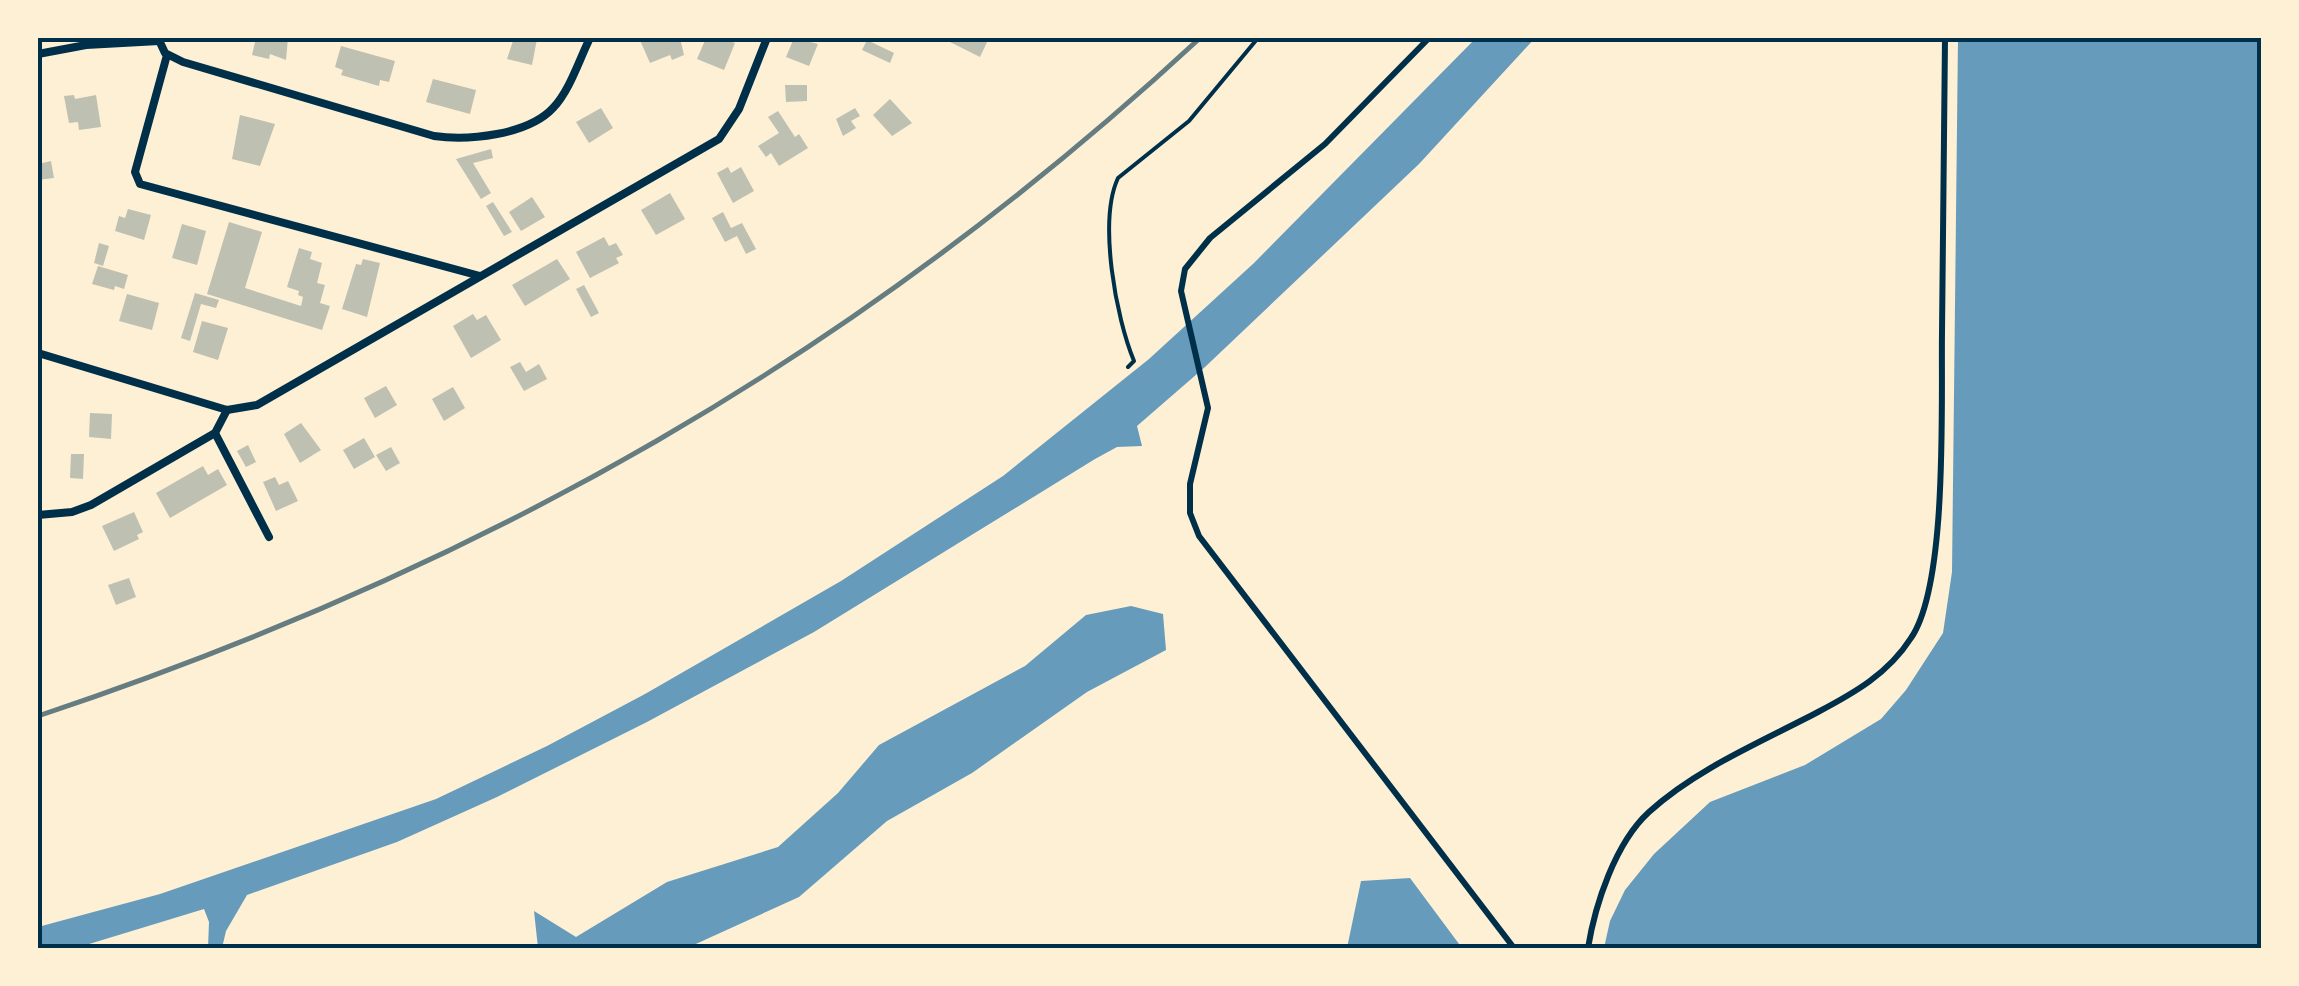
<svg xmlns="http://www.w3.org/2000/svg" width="2299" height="986" font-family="'IBM Plex Sans',sans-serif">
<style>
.water{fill:#669bbc}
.building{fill:#bec0b2}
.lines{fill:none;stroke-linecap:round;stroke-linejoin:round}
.path{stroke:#003049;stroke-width:4}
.pedestrian{stroke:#003049;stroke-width:6}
.minor{stroke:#003049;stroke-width:8}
.rail{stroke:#657d81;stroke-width:5}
.neatline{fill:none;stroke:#003049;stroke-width:4}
</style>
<rect width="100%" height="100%" fill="#fdf0d5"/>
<g class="water">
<path d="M1476 38H1535L1419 164 1205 367 1137 426 1142 446 1117 447 1095 459 814 632 647 722 497 797 397 842 247 895 226 931 222 948H208L209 922 204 909 76 948H38V927L160 894 436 799 547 746 645 694 841 581 1003 476 1149 359 1254 263Z"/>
<path d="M1958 38H2261V948H1604L1610 921 1625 890 1654 854 1710 802 1805 765 1881 719 1906 690 1943 633 1952 572Z"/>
<path d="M1131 606 1163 614 1166 650 1087 692 972 773 887 821 799 897 687 948H538L534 911 576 937 667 882 778 847 838 793 879 745 1025 666 1086 615Z"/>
<path d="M1410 878 1462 948H1347L1361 881Z"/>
</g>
<g class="building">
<path d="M256 38H288L286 60 270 54 269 59 252 55Z"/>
<path d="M514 38 537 39 532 65 507 59Z"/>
<path d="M639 38H680L684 55 672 60 670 55 650 63Z"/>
<path d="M706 38H721L735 43 724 70 697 59Z"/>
<path d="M794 38 818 44 809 66 786 57Z"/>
<path d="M942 38H989L980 57Z"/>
<path d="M867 40 894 53 890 63 862 50Z"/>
<path d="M341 46 395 61 389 82 380 80 379 86 341 75 343 70 335 67Z"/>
<path d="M433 79 476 90 470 114 426 102Z"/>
<path d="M785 85H807V101L786 102Z"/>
<path d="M74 95 75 99 96 95 101 127 79 130 78 122 69 123 64 96Z"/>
<path d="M890 99 912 123 892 136 873 115Z"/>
<path d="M601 108 613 128 589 143 576 122Z"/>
<path d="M855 108 860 116 851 121 856 128 843 136 836 119Z"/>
<path d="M778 111 795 137 799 134 808 148 779 166 771 153 766 157 758 146 779 133 768 117Z"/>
<path d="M240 115 275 124 260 166 232 159Z"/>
<path d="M491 149 493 158 473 163 491 193 481 199 456 159Z"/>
<path d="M51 161 54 178 38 180V164Z"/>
<path d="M728 167 731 173 741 167 754 191 733 203 717 173Z"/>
<path d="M670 193 685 219 656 235 641 210Z"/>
<path d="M532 197 545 217 521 231 509 212Z"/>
<path d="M493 202 512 232 504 236 486 206Z"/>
<path d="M128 209 151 215 144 240 115 231 119 216 125 218Z"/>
<path d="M723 212 731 228 742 223 756 249 746 254 737 236 725 242 712 218Z"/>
<path d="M229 222 262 232 245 288 301 306 303 297 298 295 299 291 287 287 299 248 312 252 310 259 322 263 317 283 325 285 320 303 330 306 322 330 207 294Z"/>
<path d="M182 224 206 231 197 265 172 258Z"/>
<path d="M604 237 609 246 616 243 623 255 616 258 619 263 590 278 576 252Z"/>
<path d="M99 243 109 246 103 266 94 263Z"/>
<path d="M363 259 380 263 367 317 342 309 356 264 361 265Z"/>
<path d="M557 259 570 279 525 306 512 285Z"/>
<path d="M98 266 128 275 124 289 115 286 114 290 92 284Z"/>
<path d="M584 285 599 313 591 317 576 289Z"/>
<path d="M195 293 219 300 216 308 201 304 190 341 181 338Z"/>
<path d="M127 294 159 303 152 330 119 321Z"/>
<path d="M473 314 477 320 486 315 501 340 471 358 453 326Z"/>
<path d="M202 321 228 328 218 360 193 352Z"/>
<path d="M520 362 526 372 539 364 547 379 524 391 510 367Z"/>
<path d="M386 386 397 405 375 418 364 398Z"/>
<path d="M453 387 465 408 444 421 432 399Z"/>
<path d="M90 413 112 414 111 439 89 437Z"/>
<path d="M301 423 321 450 300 463 284 434Z"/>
<path d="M364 438 375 457 354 469 343 450Z"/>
<path d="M248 445 256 462 246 467 237 451Z"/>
<path d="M391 447 400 463 386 471 376 455Z"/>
<path d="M71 454H84L83 479 70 478Z"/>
<path d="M203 466 208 475 218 469 227 485 170 518 156 493Z"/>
<path d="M275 477 279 485 288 481 298 501 276 511 263 482Z"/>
<path d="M134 512 143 532 137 535 139 539 114 551 102 526Z"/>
<path d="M129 578 136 597 116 605 108 585Z"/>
</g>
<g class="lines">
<path class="path" d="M1128 367 1134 361C1116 318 1098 221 1118 178L1189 121 1258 38"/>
<g class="pedestrian">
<path d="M1429 38 1325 144 1210 238 1185 269 1181 291 1208 408 1190 484V513L1199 536 1514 948"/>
<path d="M1588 948C1595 905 1615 843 1649 812 1696 769 1761 742 1818 712 1854 693 1888 674 1911 638 1948 584 1941 403 1942 333 1943 234 1944 136 1945 38"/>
</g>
<g class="minor">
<path d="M158 38 165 53 183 62 434 136C468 141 528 135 553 108 570 90 579 60 590 38"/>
<path d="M38 54 86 45 159 41"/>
<path d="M167 55 135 172 140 184 480 276"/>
<path d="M38 353 227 410 257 405 719 139 739 109 767 38"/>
<path d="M215 433 269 537"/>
<path d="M38 515 72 512 91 505 215 433 227 410"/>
</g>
<path class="rail" d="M38 716C482 568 857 356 1200 38"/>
</g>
<rect width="2299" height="986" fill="none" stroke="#fdf0d5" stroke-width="80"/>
<rect x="40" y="40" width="2219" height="906" class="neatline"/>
</svg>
